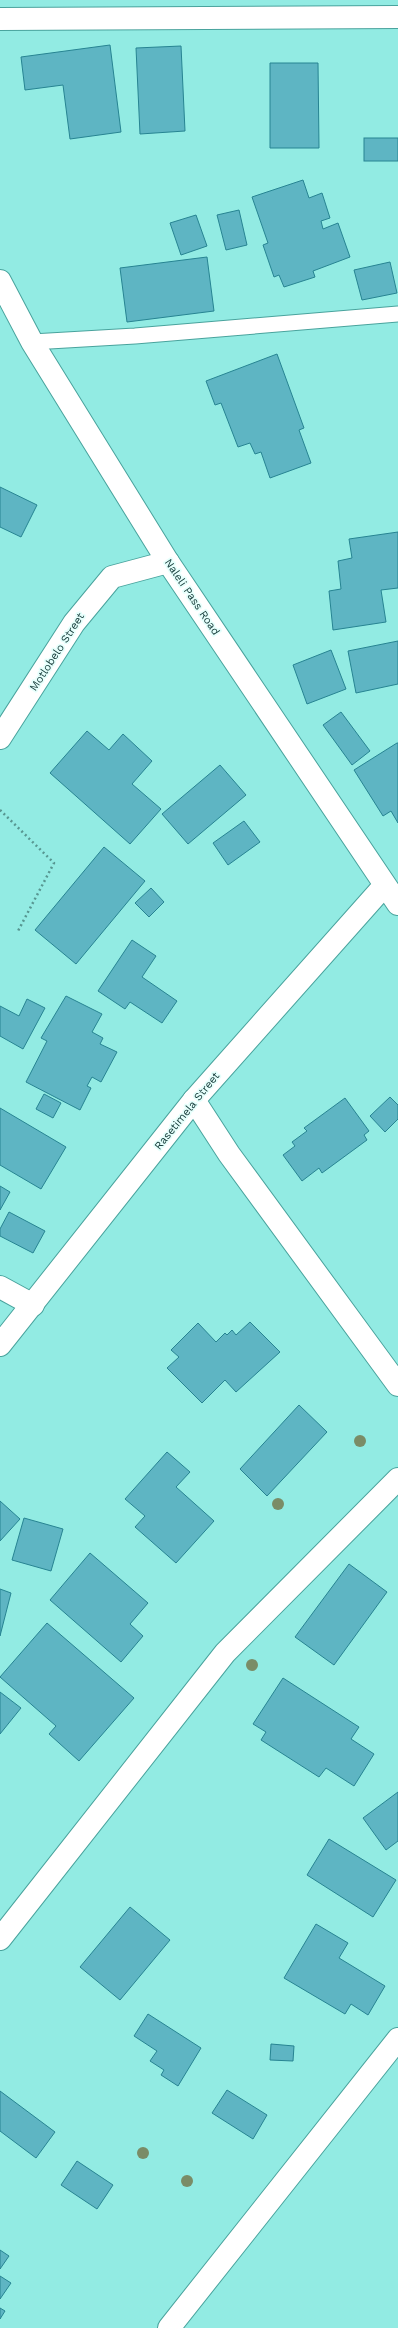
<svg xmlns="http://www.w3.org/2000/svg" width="398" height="2328" font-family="'Work Sans',sans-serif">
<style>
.building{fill:#5eb5c3;stroke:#278492}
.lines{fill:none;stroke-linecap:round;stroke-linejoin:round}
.lane-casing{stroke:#49a39d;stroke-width:17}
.street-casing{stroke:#49a39d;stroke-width:24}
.secondary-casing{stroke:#49a39d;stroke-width:24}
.path{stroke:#579691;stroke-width:2.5;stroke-dasharray:2 3;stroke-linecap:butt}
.lane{stroke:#fff;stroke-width:15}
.street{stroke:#fff;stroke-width:22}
.secondary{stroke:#fff;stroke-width:22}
.tree{fill:#7a8c67}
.labels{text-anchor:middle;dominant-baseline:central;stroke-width:3.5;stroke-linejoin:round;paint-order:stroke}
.street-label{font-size:11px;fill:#1b403e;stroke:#e6fffc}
</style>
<rect width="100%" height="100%" fill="#92ebe3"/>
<g class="building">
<path d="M110 45 121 132 70 139 63 85 25 90 21 57Z"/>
<path d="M181 46 185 131 140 134 136 48Z"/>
<path d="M270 63H318L319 148H270Z"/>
<rect x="364" y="138" width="34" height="23"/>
<path d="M303 180 309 198 322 193 330 218 321 221 323 229 338 223 350 257 313 271 315 277 284 287 279 275 274 277 263 245 268 243 252 197Z"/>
<path d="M239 210 247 245 226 250 217 215Z"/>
<path d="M196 215 207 246 181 255 170 223Z"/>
<path d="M207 257 214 311 127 322 120 268Z"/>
<path d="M390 262 397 293 362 300 354 270Z"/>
<path d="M277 354 304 428 299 430 311 463 270 478 261 452 255 454 250 443 238 447 221 403 215 405 206 381Z"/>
<path d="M0 487 37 505 21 537 0 527Z"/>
<path d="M398 532V588L381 590 386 622 333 630 329 591 341 589 338 561 352 558 349 539Z"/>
<path d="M398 641V684L356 693 348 651Z"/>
<path d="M331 650 346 689 307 704 293 665Z"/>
<path d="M341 712 370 751 352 765 323 725Z"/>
<path d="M87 731 109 750 123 734 152 761 132 784 161 809 130 844 50 773Z"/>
<path d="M397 743H398V823L391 811 383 816 354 770Z"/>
<path d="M220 765 246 795 188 844 162 814Z"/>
<path d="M244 821 260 842 228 865 213 843Z"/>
<path d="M104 847 145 881 76 964 35 930Z"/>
<path d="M151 888 164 902 149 917 135 903Z"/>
<path d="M132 940 156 956 142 977 177 1001 162 1023 130 1002 125 1009 98 991Z"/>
<path d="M66 996 102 1014 92 1032 103 1038 100 1044 117 1052 101 1082 92 1077 87 1086 91 1088 80 1110 26 1082 47 1041 41 1038Z"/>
<path d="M27 999 45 1008 23 1049 0 1036V1006L19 1016Z"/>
<path d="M44 1094 61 1103 53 1118 36 1109Z"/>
<path d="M390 1097 398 1105V1119L385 1132 370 1116Z"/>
<path d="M345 1098 369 1131 364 1135 367 1140 322 1173 319 1168 302 1181 283 1155 295 1146 292 1142 307 1131 304 1128Z"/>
<path d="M0 1108 66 1147 41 1189 0 1165Z"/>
<path d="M0 1186 10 1192 0 1210Z"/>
<path d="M9 1212 45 1231 33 1253 0 1236V1229Z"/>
<path d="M250 1322 280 1352 236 1392 225 1380 202 1403 167 1368 179 1357 171 1350 198 1323 216 1342 225 1333 227 1335 232 1330 236 1335Z"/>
<path d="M299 1405 327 1432 267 1496 240 1469Z"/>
<path d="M167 1452 190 1472 176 1487 214 1521 176 1563 135 1527 145 1516 125 1499Z"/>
<path d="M0 1501 20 1519 0 1541Z"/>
<path d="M24 1518 63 1529 51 1571 12 1560Z"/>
<path d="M90 1553 148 1603 130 1624 143 1636 121 1662 50 1600Z"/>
<path d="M349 1564 387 1592 334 1665 295 1637Z"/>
<path d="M0 1589 11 1593 0 1636Z"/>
<path d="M47 1623 134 1698 79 1761 49 1734 56 1726 0 1677Z"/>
<path d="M283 1678 359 1727 351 1739 374 1754 354 1786 326 1768 319 1777 261 1740 266 1732 253 1724Z"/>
<path d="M0 1692 21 1708 0 1734Z"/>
<path d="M398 1792V1841L386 1850 363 1818Z"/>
<path d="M329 1839 396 1880 373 1917 307 1875Z"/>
<path d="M130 1907 170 1940 120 2000 80 1967Z"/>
<path d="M316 1924 348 1943 339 1958 385 1986 368 2015 351 2004 345 2014 284 1978Z"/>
<path d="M148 2014 201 2048 178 2086 161 2075 164 2070 150 2061 157 2051 134 2036Z"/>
<path d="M271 2044 294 2046 293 2061 270 2060Z"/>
<path d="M227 2090 267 2115 253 2139 212 2113Z"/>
<path d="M0 2091 55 2132 36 2158 0 2131Z"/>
<path d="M77 2161 113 2185 97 2209 61 2185Z"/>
<path d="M0 2250 9 2256 0 2269Z"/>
<path d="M0 2276 11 2283 0 2299Z"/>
<path d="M0 2308 5 2311 0 2319Z"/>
</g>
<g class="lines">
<defs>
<path id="lane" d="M32 342 135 336 398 314"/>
<g id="street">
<path d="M0 19 398 17"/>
<path d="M0 738 74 623 112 577 168 562"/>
<path d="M194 1100 229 1154 398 1385"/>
<path d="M0 1287 33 1305"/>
<path d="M0 1345 194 1100 384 886"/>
<path d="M0 1939 225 1653 398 1479"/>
<path d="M169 2328 398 2039"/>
</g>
<path id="secondary" d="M0 281 32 342 168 562 398 904"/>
</defs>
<use href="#lane" class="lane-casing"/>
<use href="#street" class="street-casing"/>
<use href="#secondary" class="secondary-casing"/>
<path class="path" d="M0 810 54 863 18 931"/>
<use href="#lane" class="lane"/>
<use href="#street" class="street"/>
<use href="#secondary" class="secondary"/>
</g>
<g class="tree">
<circle cx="360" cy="1441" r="6"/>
<circle cx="278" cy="1504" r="6"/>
<circle cx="252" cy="1665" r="6"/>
<circle cx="143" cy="2153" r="6"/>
<circle cx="187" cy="2181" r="6"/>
</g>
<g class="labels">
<g class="street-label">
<text transform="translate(192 597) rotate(56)">Naleli Pass Road</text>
<text transform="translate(57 652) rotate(-57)">Motlobelo Street</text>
<text transform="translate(187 1111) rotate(-51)">Rasetimela Street</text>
</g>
</g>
</svg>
